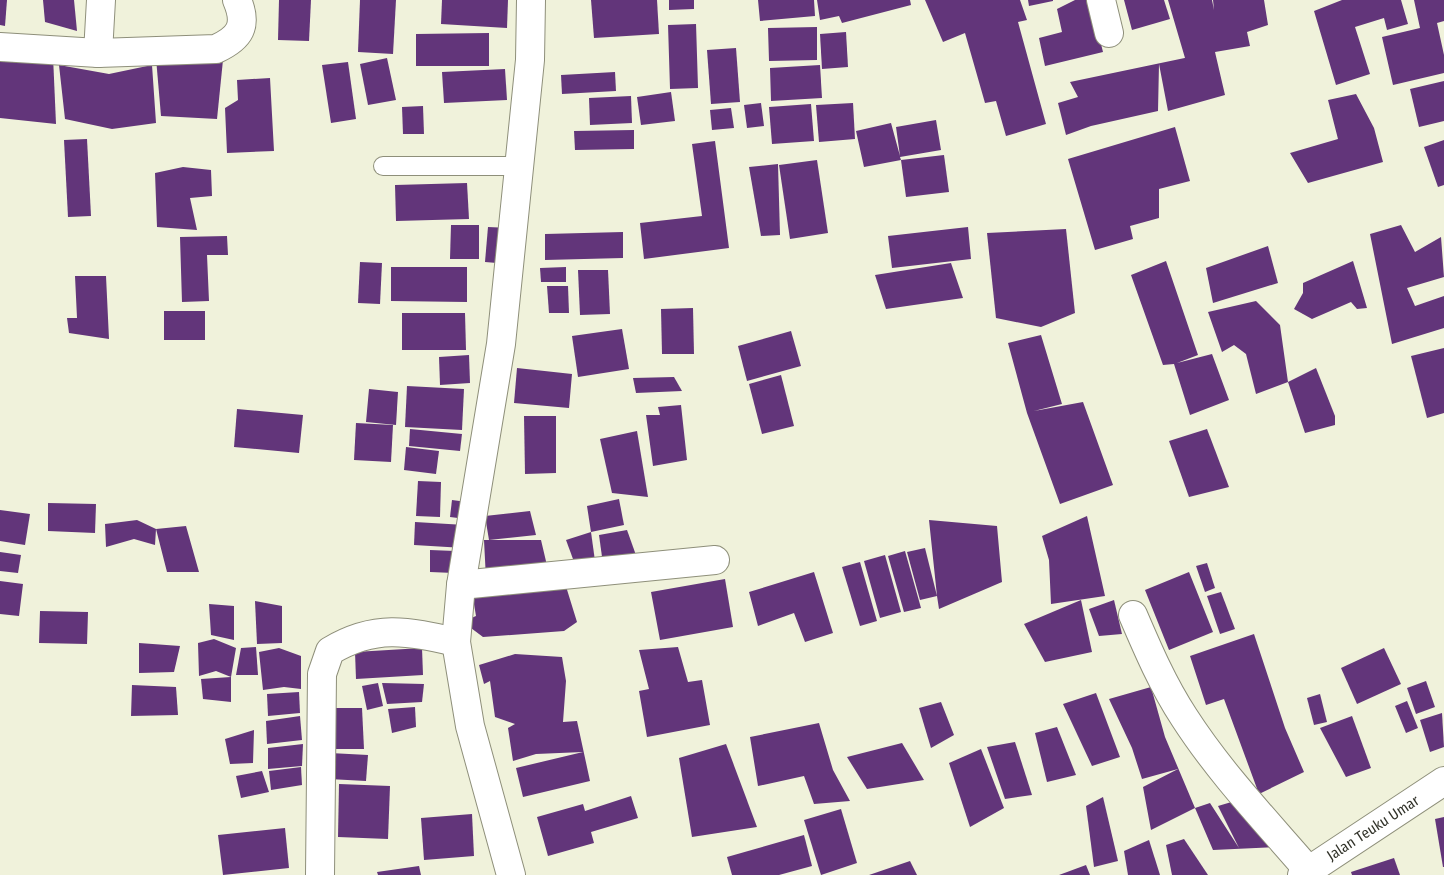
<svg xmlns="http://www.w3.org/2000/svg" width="1444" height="875" font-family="'Fira Sans Condensed',sans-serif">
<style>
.building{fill:#62357a}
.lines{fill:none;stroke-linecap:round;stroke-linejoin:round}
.lane-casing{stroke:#8e8f7a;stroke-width:20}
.street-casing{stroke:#8e8f7a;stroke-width:30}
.secondary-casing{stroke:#8e8f7a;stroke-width:30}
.lane{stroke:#fff;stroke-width:18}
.street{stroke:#fff;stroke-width:28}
.secondary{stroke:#fff;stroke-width:28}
.labels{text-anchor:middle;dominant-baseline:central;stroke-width:5;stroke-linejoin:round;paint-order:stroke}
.street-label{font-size:15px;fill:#32332a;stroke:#fff}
</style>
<rect width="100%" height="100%" fill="#f0f2db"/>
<g class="building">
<path d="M0 0H7L5 26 0 25Z"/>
<path d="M43 0H74L77 31 45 22Z"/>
<path d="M279 0H311L309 41 278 40Z"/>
<path d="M360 0H396L393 54 358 52Z"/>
<path d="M442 0H508L507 28 441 24Z"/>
<path d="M591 0H657L659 34 594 38Z"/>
<path d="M669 0H694V9L669 10Z"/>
<path d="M758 0H814L815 16 760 21Z"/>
<path d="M817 0H910L911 5 842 23 839 16 820 20Z"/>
<path d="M925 0H1020L1027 20 1018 22 1046 124 1006 136 996 101 985 103 965 33 943 42Z"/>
<path d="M1028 0H1053V1L1029 6Z"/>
<path d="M1075 0H1090L1103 52 1045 66 1039 38 1062 32 1057 9Z"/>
<path d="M1124 0H1164L1170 19 1132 30Z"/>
<path d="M1168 0H1212L1214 10 1213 0H1264L1268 25 1247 32 1250 46 1215 52 1225 95 1168 111 1159 64 1158 111 1091 126 1066 135 1058 103 1078 97 1070 82 1199 55 1185 58Z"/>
<path d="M1342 0H1401L1408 24 1387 30 1384 18 1355 27 1370 74 1336 85 1314 11Z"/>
<path d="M1414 0H1444V21L1437 23 1444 55V73L1393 85 1382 37 1420 28Z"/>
<path d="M696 24 698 88 670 89 668 25Z"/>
<path d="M817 27V60L769 61 768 28Z"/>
<path d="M846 32 848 67 822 69 820 34Z"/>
<path d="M489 33V66H416V34Z"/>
<path d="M736 48 740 102 711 104 707 50Z"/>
<path d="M53 56 56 124 0 118V58Z"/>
<path d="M156 58 223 60 217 119 161 116Z"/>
<path d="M387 58 396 100 368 105 360 64Z"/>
<path d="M348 62 356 119 331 123 322 65Z"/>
<path d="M59 65 109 74 152 65 156 123 112 129 65 119Z"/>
<path d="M820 65 822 98 771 101 770 68Z"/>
<path d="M505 69 507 100 444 103 442 72Z"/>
<path d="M615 72 616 91 562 94 561 75Z"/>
<path d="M270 78 274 151 227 153 225 108 238 100 237 80Z"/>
<path d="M1444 81V121L1419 127 1410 89Z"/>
<path d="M671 92 675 121 641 125 637 97Z"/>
<path d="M1356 94 1374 128 1383 162 1308 183 1290 153 1338 139 1328 100Z"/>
<path d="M631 96 632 123 590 125 589 98Z"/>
<path d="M761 103 764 126 747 128 744 105Z"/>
<path d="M853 103 855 139 819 142 816 105Z"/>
<path d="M811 104 814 141 772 144 769 107Z"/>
<path d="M423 106 424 134H403L402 107Z"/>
<path d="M731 108 734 128 712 130 710 110Z"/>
<path d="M936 120 941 150 900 157 901 160 864 167 856 131 891 123 900 156 896 127Z"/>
<path d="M1175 127 1190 181 1159 189V218L1130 226 1133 239 1095 250 1068 159Z"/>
<path d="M634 130V149L575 150 574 131Z"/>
<path d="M87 139 91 216 68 217 64 140Z"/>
<path d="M1444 140V185L1438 187 1424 147Z"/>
<path d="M715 141 729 248 644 259 640 223 702 216 692 144Z"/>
<path d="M944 155 949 192 906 197 901 160Z"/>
<path d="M817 160 828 233 790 239 779 165Z"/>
<path d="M778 164 780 235 761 236 749 167Z"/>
<path d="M183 167 211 170 212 196 190 198 197 230 157 227 155 173Z"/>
<path d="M467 183 469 219 396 221 395 185Z"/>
<path d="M451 225H479V259H450Z"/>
<path d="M1401 225 1415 252 1441 237 1444 277 1407 288 1415 306 1444 296V328L1392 344 1370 234Z"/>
<path d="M488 227 511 228 509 264 485 262Z"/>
<path d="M968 227 971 259 892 268 888 236Z"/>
<path d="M1066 229 1075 313 1041 327 996 318 987 233Z"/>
<path d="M623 232V258L545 260V234Z"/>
<path d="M227 236 228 255H207L209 301 182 302 180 237Z"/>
<path d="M1268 246 1278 283 1213 303 1206 268Z"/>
<path d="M1166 261 1198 355 1177 363 1212 354 1229 400 1190 415 1174 364 1163 365 1131 275Z"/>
<path d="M1353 261 1367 308 1357 309 1351 302 1312 319 1294 309 1303 293V283Z"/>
<path d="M360 262 382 263 380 304 358 303Z"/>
<path d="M951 263 963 298 886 309 875 275Z"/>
<path d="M391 267H467V302L391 301Z"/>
<path d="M566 267V282H541L540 268Z"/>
<path d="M578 270H608L610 314 580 315Z"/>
<path d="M75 276H106L109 339 69 333 67 318H77Z"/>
<path d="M547 286H568L569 313H549Z"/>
<path d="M1256 301 1280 325 1288 382 1256 394 1246 354 1234 345 1222 352 1208 312Z"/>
<path d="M693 308 694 354H662L661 309Z"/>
<rect x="164" y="311" width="41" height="29"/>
<path d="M402 313H465L466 350H402Z"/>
<path d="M622 329 629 369 578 377 572 336Z"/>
<path d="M791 331 801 366 747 381 738 346Z"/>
<path d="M1041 335 1062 404 1034 411 1083 402 1113 485 1060 504 1027 413 1008 343Z"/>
<path d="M1444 348V413L1427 418 1411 356Z"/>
<path d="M469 355 470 383 440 385 439 357Z"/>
<path d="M517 368 572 374 569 408 514 403Z"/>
<path d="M1316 368 1335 416V425L1305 433 1288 382Z"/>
<path d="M781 375 794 426 762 434 749 384Z"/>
<path d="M674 377 682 391 636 393 633 378Z"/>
<path d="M407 386 464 389 462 430 405 427Z"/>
<path d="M369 389 398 392 396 425 366 422Z"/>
<path d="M681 405 687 460 653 466 646 415H660L658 407Z"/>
<path d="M237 409 303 415 299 453 234 447Z"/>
<path d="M524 416H556V473L525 474Z"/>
<path d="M356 423 393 425 391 462 354 460Z"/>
<path d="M410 429 462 434 460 451 409 446Z"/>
<path d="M1207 429 1229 487 1189 497 1169 441Z"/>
<path d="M637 431 648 497 612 493 600 439Z"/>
<path d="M406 447 439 451 436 474 404 470Z"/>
<path d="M418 481 441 482 440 517 416 516Z"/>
<path d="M619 499 624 525 591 532 587 506Z"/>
<path d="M452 500 467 502 466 519 450 517Z"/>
<path d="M48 503 96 504 95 533 48 531Z"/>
<path d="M0 510 30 514 25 545 0 541Z"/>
<path d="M530 511 536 535 489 540H541L549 574 486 579 484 540H489L485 516Z"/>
<path d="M1087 516 1105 596 1051 604 1049 560 1042 536Z"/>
<path d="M137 520 156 529 186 526 199 572H167L156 529 155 545 134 539 106 547 105 524Z"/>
<path d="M929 520 997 526 1002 582 939 609 937 596 920 600 907 552 925 548 937 596Z"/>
<path d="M415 522 465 525 464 548 414 545Z"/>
<path d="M627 530 637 558 603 564 599 535Z"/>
<path d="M591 532 595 561 573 559 566 540Z"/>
<path d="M430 550 455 551 454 573 430 572Z"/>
<path d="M905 551 921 608 904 612 888 556Z"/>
<path d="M0 552 21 555 18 573 0 571Z"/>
<path d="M885 555 901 612 880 618 864 561Z"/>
<path d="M860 562 877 621 860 626 842 567Z"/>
<path d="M1207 563 1215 588 1205 592 1196 566Z"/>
<path d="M814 572 833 633 805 642 794 613 758 626 749 592Z"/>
<path d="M1189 572 1213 632 1169 650 1145 590Z"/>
<path d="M725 579 733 627 660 640 651 592Z"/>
<path d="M564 580 577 622 564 631 483 637 471 628 469 619 476 616 473 598Z"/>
<path d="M0 581 23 584 19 616 0 614Z"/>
<path d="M1221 592 1235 629 1220 634 1207 596Z"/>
<path d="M1081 600 1092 652 1045 662 1024 624Z"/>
<path d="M1114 600 1122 634 1099 636 1089 609Z"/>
<path d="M255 601 282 606V643L257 644Z"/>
<path d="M209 604 234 606V640L211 635Z"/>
<path d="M40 611 88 612 87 644 39 643Z"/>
<path d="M1254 634 1285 728 1304 772 1259 794 1224 699 1206 705 1190 656Z"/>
<path d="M214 639 236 648 231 677 216 671 199 676 198 643Z"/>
<path d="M139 643 180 646 174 672 139 673Z"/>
<path d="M256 647 258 675H236L241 648Z"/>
<path d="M678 647 688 682 702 680 710 725 647 737 639 691 649 689 639 650Z"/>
<path d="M279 648 301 656V689L284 687 263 690 259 652Z"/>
<path d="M422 648 423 675 356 679 355 652Z"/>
<path d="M1384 648 1401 684 1357 704 1341 668Z"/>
<path d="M515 654 562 657 566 681 563 722 577 721 590 781 523 797 516 768 583 752 536 754 513 761 508 728 515 724 495 717 490 681 484 684 479 665Z"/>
<path d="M231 677V702L203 699 201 679Z"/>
<path d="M1426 681 1435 707 1416 714 1407 688Z"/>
<path d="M378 683 383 706 367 710 362 686Z"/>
<path d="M382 683 424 684 422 702 387 704Z"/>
<path d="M132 685 176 687 178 715 131 716Z"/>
<path d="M1151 687 1165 737 1195 808 1151 830 1143 787 1178 769 1142 779 1132 748 1109 699Z"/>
<path d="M299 692 300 713 268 716 267 694Z"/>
<path d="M1096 693 1120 757 1092 766 1063 704Z"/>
<path d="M1320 694 1327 722 1314 725 1307 698Z"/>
<path d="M1407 701 1418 728 1406 733 1395 706Z"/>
<path d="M941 702 954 735 931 748 919 708Z"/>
<path d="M415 707 416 727 392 733 388 709Z"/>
<path d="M328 708H362L364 749H326Z"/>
<path d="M1442 713 1444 747 1430 752 1420 720Z"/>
<path d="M300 716 302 740 267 744 266 721Z"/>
<path d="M1352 716 1371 768 1346 777 1320 728Z"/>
<path d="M819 723 833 770 850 801 814 804 804 776 758 786 750 737Z"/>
<path d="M1057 727 1076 775 1047 782 1035 733Z"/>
<path d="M254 730 253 763 230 764 225 739Z"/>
<path d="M1015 742 1032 795 1005 799 987 747Z"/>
<path d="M902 743 924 780 867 789 847 757Z"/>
<path d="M303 744 302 766 268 769V748Z"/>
<path d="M726 744 757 827 692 837 679 758Z"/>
<path d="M981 749 1004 808 970 827 949 763Z"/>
<path d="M330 753 368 755 366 781 329 779Z"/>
<path d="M301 767 302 785 271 790 269 771Z"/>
<path d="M262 771 269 792 241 798 236 776Z"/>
<path d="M339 784 390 786 388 839 338 837Z"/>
<path d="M631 796 638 818 591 832 594 843 548 856 537 817 583 804 585 811Z"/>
<path d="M1103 797 1118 861 1094 867 1086 806Z"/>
<path d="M1245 798 1279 847 1213 850 1195 808 1210 803 1239 848 1218 806Z"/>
<path d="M841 809 857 863 821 875 804 820Z"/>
<path d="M472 814 474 856 424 860 421 818Z"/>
<path d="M1444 817V867H1443L1435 819Z"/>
<path d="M285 828 289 868 223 875 218 835Z"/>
<path d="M804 835 812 866 779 875H732L727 857Z"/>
<path d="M1184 839 1208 875H1172L1166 845Z"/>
<path d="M1149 840 1160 875H1128L1124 851Z"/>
<path d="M1394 858 1400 875H1352L1351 872Z"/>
<path d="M910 861 917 875H869Z"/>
<path d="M1086 865 1090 875H1059Z"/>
<path d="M419 866 421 875H378L377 872Z"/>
</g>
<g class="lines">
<defs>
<path id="lane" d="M383 166H519"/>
<g id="street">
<path d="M1101 0 1109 33"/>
<path d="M0 47 98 53 216 49C240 38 248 26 237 0"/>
<path d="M98 53 101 0"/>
<path d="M461 585 715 560"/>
<path d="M1133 615C1148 650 1163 685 1184 717 1220 773 1266 821 1309 871"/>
<path d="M320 875 322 674 330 651C375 624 407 631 456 642"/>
<path d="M511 875 470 726 456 642 461 585 501 344 530 60 531 0"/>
</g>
<path id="secondary" d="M1302 875 1444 781"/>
</defs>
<use href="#lane" class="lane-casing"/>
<use href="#street" class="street-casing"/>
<use href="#secondary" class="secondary-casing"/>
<use href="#lane" class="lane"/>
<use href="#street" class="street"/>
<use href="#secondary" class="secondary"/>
</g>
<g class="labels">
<g class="street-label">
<text transform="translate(1373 828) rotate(-33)">Jalan Teuku Umar</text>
</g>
</g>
</svg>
